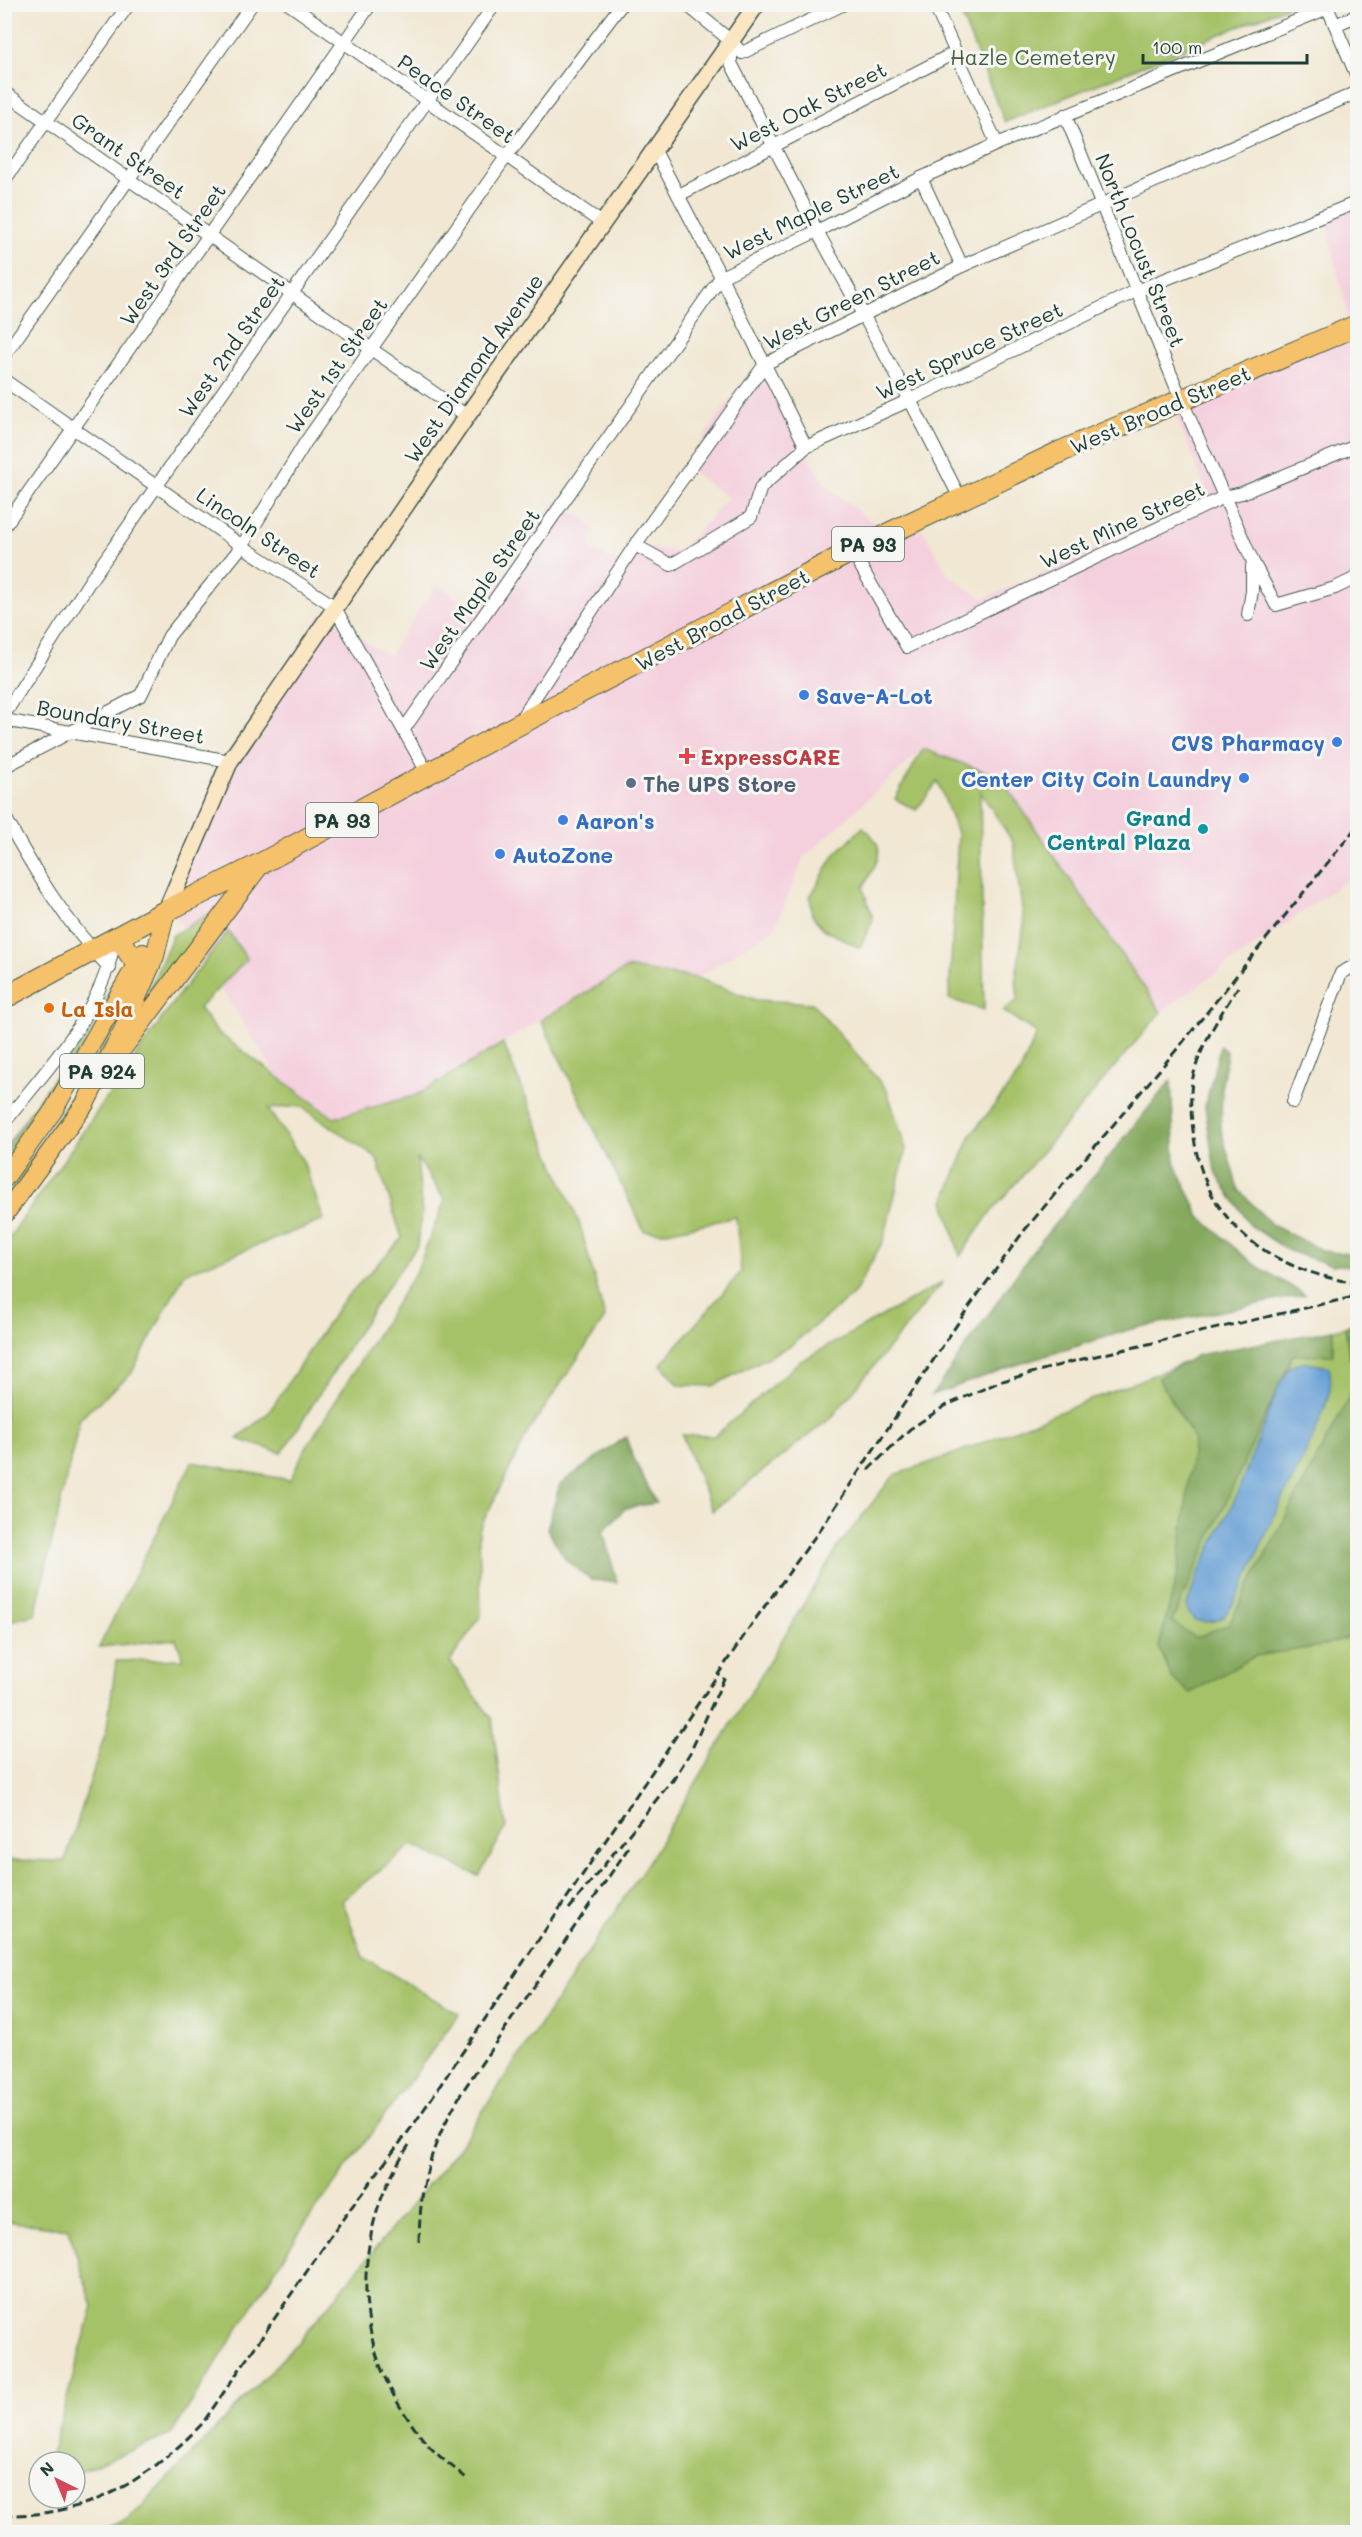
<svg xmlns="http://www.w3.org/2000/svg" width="1362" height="2537" font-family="Mali,sans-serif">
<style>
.built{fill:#f4cfdd}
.green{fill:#a6c269;stroke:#62804e;stroke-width:1.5}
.forest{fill:#84a85d;stroke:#527248;stroke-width:1.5}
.water{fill:#67a0d6;stroke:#436e85;stroke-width:1.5}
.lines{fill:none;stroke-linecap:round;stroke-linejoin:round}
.street-casing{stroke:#3e564c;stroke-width:14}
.secondary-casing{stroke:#3e564c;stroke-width:19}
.primary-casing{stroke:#3e564c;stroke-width:20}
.highway-casing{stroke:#3e564c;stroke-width:23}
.street{stroke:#fff;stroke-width:12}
.secondary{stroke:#fbe6c4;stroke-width:16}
.primary{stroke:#f5c16b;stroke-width:18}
.highway{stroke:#f5c16b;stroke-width:21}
.rail{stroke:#1f3d34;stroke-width:3;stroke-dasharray:9 4.5;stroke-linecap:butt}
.shop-dot{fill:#3f7fe0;stroke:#f6f6f2;stroke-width:2}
.health-dot{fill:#e0444e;stroke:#f6f6f2;stroke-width:2}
.service-dot{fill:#5c6f8a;stroke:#f6f6f2;stroke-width:2}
.culture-dot{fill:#0f9aa8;stroke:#f6f6f2;stroke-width:2}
.food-dot{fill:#e8710a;stroke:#f6f6f2;stroke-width:2}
.labels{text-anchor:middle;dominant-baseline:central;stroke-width:6;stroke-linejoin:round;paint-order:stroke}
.shield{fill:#f6f6f2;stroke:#60746d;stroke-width:1.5}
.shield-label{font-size:20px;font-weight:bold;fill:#1f3d34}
.park-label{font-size:21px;fill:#415e41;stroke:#f6f6f2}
.street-label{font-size:21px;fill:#1f3d34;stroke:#f6f6f2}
.shop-label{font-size:21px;font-weight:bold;fill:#366cbe;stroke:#f6f6f2;text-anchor:start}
.health-label{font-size:21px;font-weight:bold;fill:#be3a42;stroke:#f6f6f2;text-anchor:start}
.service-label{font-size:21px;font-weight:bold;fill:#4e5e75;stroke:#f6f6f2;text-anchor:start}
.culture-label{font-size:21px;font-weight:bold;fill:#0d838f;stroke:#f6f6f2;text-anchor:end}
.food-label{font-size:21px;font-weight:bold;fill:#c56008;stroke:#f6f6f2;text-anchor:start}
</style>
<rect width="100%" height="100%" fill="#f6f6f2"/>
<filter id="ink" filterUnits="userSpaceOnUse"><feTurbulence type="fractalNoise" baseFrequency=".0167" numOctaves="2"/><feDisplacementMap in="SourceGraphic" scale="12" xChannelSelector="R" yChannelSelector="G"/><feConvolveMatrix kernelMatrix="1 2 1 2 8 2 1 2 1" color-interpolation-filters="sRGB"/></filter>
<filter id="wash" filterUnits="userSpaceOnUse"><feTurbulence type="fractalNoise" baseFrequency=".008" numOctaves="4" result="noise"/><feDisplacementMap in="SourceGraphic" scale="24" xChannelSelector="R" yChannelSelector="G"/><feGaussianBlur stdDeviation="1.35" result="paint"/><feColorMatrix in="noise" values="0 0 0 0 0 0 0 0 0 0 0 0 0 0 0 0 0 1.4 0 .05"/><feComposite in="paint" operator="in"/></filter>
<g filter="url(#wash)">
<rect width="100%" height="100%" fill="#f1e7d2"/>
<path class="built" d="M1357 201V873L1161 1012 1000 777 923 749 803 858 775 928 697 978 627 968 417 1095 334 1119 277 1076 162 896 321 613 389 656 436 585 477 610 557 502 594 526 591 550 619 563 653 548 679 552 728 498 693 472 704 436 755 366 825 484 879 528 912 512 948 574 983 599 1210 498 1174 412 1348 316 1324 214Z"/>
<g class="green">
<path d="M957 5H1291L1005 122Z"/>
<path d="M923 749 1000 777 1161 1012 987 1217 960 1256 944 1201 971 1135 1019 1074 1037 1033 1003 1011 1018 1000 1016 978 1024 924 1013 842 980 791 984 1010 949 999 958 836 938 781 916 810 895 799Z"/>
<path d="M863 827C890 850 877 860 863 888L873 919 860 948 823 929 812 915 810 897 835 854Z"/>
<path d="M219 908 138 1015 173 935Z"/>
<path d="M228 931 247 959 199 1008 217 1032 334 1118 417 1095 503 1043 580 1225 605 1318 528 1432 479 1530 481 1616 450 1661 492 1719 506 1827 479 1876 412 1845 342 1900 363 1957 459 2014 300 2231 171 2435 75 2473V2462H49L93 2306 68 2229 5 2221V1860L65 1861 107 1728 116 1661 183 1659 176 1639 99 1647 192 1462 290 1480 303 1453 417 1270 445 1200 417 1158 422 1215 417 1246 383 1293 282 1453 237 1439 269 1412 341 1303 402 1238 376 1157 300 1106 268 1109 303 1161 324 1220 185 1273 131 1374 80 1418 35 1615 5 1622V1244L177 997Z"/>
<path d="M627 968 697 978 756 1000 812 1003 887 1090 906 1149 884 1239 854 1294 791 1345 713 1386 679 1385 661 1364 741 1272 736 1217 667 1232 644 1231 541 1020Z"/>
<path d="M132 994C98 1068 52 1137 5 1203V1195L35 1153 94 1060Z"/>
<path d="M943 1282 832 1417 712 1511 682 1435 715 1436 799 1362Z"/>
<path d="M1357 1325V2532H98L128 2521 300 2340 459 2147 650 1859 838 1547 894 1475 946 1457 1186 1362Z"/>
</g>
<g class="forest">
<path d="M115 978 120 979 81 1050 5 1161 4 1150 99 1012Z"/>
<path d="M1220 1046 1227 1053 1222 1085 1221 1130 1238 1189 1272 1225 1323 1251 1357 1255V1266L1332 1265 1289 1251 1251 1226 1215 1172 1205 1107Z"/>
<path d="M1171 1080 1175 1163 1200 1217 1252 1263 1305 1295 1135 1328 1010 1367 932 1395 1033 1251Z"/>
<path d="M1357 1321V1369L1349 1355 1345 1327Z"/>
<path d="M1333 1330V1355H1293L1172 1621 1195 1638 1229 1624 1357 1382V1634L1322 1646 1255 1656 1190 1693 1172 1678 1159 1647 1178 1571 1194 1439 1158 1378 1198 1355Z"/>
<path d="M626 1437C632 1460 646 1481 656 1503L626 1508 603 1531 617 1582 591 1580 567 1561 547 1529 560 1484Z"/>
</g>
<path class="water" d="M1302 1362 1329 1367C1332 1378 1331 1387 1328 1398 1314 1441 1292 1480 1272 1520 1261 1543 1240 1604 1221 1618 1213 1623 1204 1622 1195 1621L1188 1612 1187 1605 1198 1574 1235 1499 1280 1383 1290 1367Z"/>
</g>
<g filter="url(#ink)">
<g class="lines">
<defs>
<g id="street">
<path d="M289 4 602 223"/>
<path d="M686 4 731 41 742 53 844 4"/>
<path d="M934 4 997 144"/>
<path d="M1326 4 1358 79"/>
<path d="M4 9 7 4"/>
<path d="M1335 25 1358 15"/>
<path d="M731 41V63L817 231 910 400 961 500"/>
<path d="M4 92 467 416"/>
<path d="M1065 115 1181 399 1253 562 1276 605 1335 588 1358 577"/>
<path d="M654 149 721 277 806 447"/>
<path d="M921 178 962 266"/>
<path d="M4 181 129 4"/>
<path d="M679 195 956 52"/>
<path d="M4 356 252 4"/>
<path d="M4 380 242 546 334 606 428 774"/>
<path d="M4 527 371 4"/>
<path d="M635 545 671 565 751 517 761 487 806 447 910 400 1136 291 1358 202"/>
<path d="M852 551 907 647 1224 497 1242 493 1358 445"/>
<path d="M1248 615 1252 591V566"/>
<path d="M4 715 90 581 495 4"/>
<path d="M4 720 230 761"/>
<path d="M520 720 635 545 765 364 962 266 1358 92"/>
<path d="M404 729 721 277 817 231 921 178 997 144 1328 8"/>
<path d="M4 767 141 695 169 636 242 546 305 443 506 157 622 4"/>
<path d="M4 815C33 869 67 925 110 968"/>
<path d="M1293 1102 1341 973 1358 964"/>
<path d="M4 1123C50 1065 100 1015 115 940"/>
</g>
<path id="secondary" d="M166 911 230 761 467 416 757 4"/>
<g id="primary">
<path d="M123 1048 261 864"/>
<path d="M4 1179 53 1111 143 953"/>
<path d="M4 1215 85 1104 123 1030 155 956 166 911"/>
</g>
<g id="highway">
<path d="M119 938 137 964"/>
<path d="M4 998 166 911 262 863 516 726 852 551 1062 451 1358 325"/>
</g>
</defs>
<use href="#street" class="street-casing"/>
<use href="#secondary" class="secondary-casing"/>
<use href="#primary" class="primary-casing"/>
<use href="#highway" class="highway-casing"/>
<use href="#street" class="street"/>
<use href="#secondary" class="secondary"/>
<use href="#primary" class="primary"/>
<use href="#highway" class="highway"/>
<g class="rail">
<path d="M1238 987C1220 1015 1201 1044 1193 1077 1189 1096 1191 1118 1194 1137 1205 1225 1274 1272 1358 1283"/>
<path d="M868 1470 910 1429 945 1406 999 1382 1078 1360 1358 1296"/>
<path d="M672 1782 690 1753 726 1674"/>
<path d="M569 1909 677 1774"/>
<path d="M409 2145C356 2224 350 2326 401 2408 411 2423 421 2439 434 2451 444 2461 456 2469 466 2478"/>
<path d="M419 2242C420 2179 431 2146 462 2092L629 1847"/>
<path d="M4 2515C88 2517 145 2482 202 2424L347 2213 414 2124 754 1621 824 1524 968 1308 1023 1232 1183 1042 1358 825"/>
</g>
</g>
</g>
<g class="shop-dot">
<circle cx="804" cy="695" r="6"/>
<circle cx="1337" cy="742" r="6"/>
<circle cx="1244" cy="778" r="6"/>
<circle cx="563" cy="820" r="6"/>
<circle cx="500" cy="854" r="6"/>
</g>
<path class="health-dot" d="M684 747h6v6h6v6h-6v6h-6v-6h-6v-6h6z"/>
<circle class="service-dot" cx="631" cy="783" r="6"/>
<circle class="culture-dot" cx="1203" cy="829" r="6"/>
<circle class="food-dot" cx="49" cy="1008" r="6"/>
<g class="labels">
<g class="shield">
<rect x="832" y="527" width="72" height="34" rx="4.5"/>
<rect x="306" y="803" width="72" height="34" rx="4.5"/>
<rect x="60" y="1054" width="84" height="34" rx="4.5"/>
</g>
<g class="shield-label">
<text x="868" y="544">PA 93</text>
<text x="342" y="820">PA 93</text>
<text x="102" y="1071">PA 924</text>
</g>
<g class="park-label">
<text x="1033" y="56">Hazle Cemetery</text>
</g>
<g class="street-label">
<text transform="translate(457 98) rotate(35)">Peace Street</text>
<text transform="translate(808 106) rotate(-27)">West Oak Street</text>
<text transform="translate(129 155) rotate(35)">Grant Street</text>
<text transform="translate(811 211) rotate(-26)">West Maple Street</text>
<text transform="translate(1141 250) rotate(68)">North Locust Street</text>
<text transform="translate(172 254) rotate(-55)">West 3rd Street</text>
<text transform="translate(851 299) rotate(-27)">West Green Street</text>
<text transform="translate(231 346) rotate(-55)">West 2nd Street</text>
<text transform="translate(969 350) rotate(-25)">West Spruce Street</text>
<text transform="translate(336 365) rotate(-55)">West 1st Street</text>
<text transform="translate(473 368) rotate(-55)">West Diamond Avenue</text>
<text transform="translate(1160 409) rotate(-23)">West Broad Street</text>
<text transform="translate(1122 524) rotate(-25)">West Mine Street</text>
<text transform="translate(259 532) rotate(34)">Lincoln Street</text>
<text transform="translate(479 589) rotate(-55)">West Maple Street</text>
<text transform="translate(722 619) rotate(-28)">West Broad Street</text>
<text transform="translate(121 721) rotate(10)">Boundary Street</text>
</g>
<g class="shop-label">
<text x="816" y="695">Save-A-Lot</text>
<text x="1325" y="742" text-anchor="end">CVS Pharmacy</text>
<text x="1232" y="778" text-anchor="end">Center City Coin Laundry</text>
<text x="575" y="820">Aaron's</text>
<text x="512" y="854">AutoZone</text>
</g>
<g class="health-label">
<text x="700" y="756">ExpressCARE</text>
</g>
<g class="service-label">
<text x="643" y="783">The UPS Store</text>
</g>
<g class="culture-label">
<text x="1191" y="817">Grand<tspan x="1191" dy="24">Central Plaza</tspan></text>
</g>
<g class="food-label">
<text x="61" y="1008">La Isla</text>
</g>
</g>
<rect width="1362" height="2537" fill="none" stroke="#f6f6f2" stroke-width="24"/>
<g transform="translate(57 2480) rotate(317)"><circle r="28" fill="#f6f6f2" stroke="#a0aca6" stroke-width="1.5"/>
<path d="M0-4.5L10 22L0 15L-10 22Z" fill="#d1495b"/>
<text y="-9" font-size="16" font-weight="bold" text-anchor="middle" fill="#1f3d34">N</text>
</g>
<path d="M1143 54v9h164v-9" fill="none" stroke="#1f3d34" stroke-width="3"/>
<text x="1152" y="54" font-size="18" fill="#1f3d34" stroke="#f6f6f2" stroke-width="4.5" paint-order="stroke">100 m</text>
</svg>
